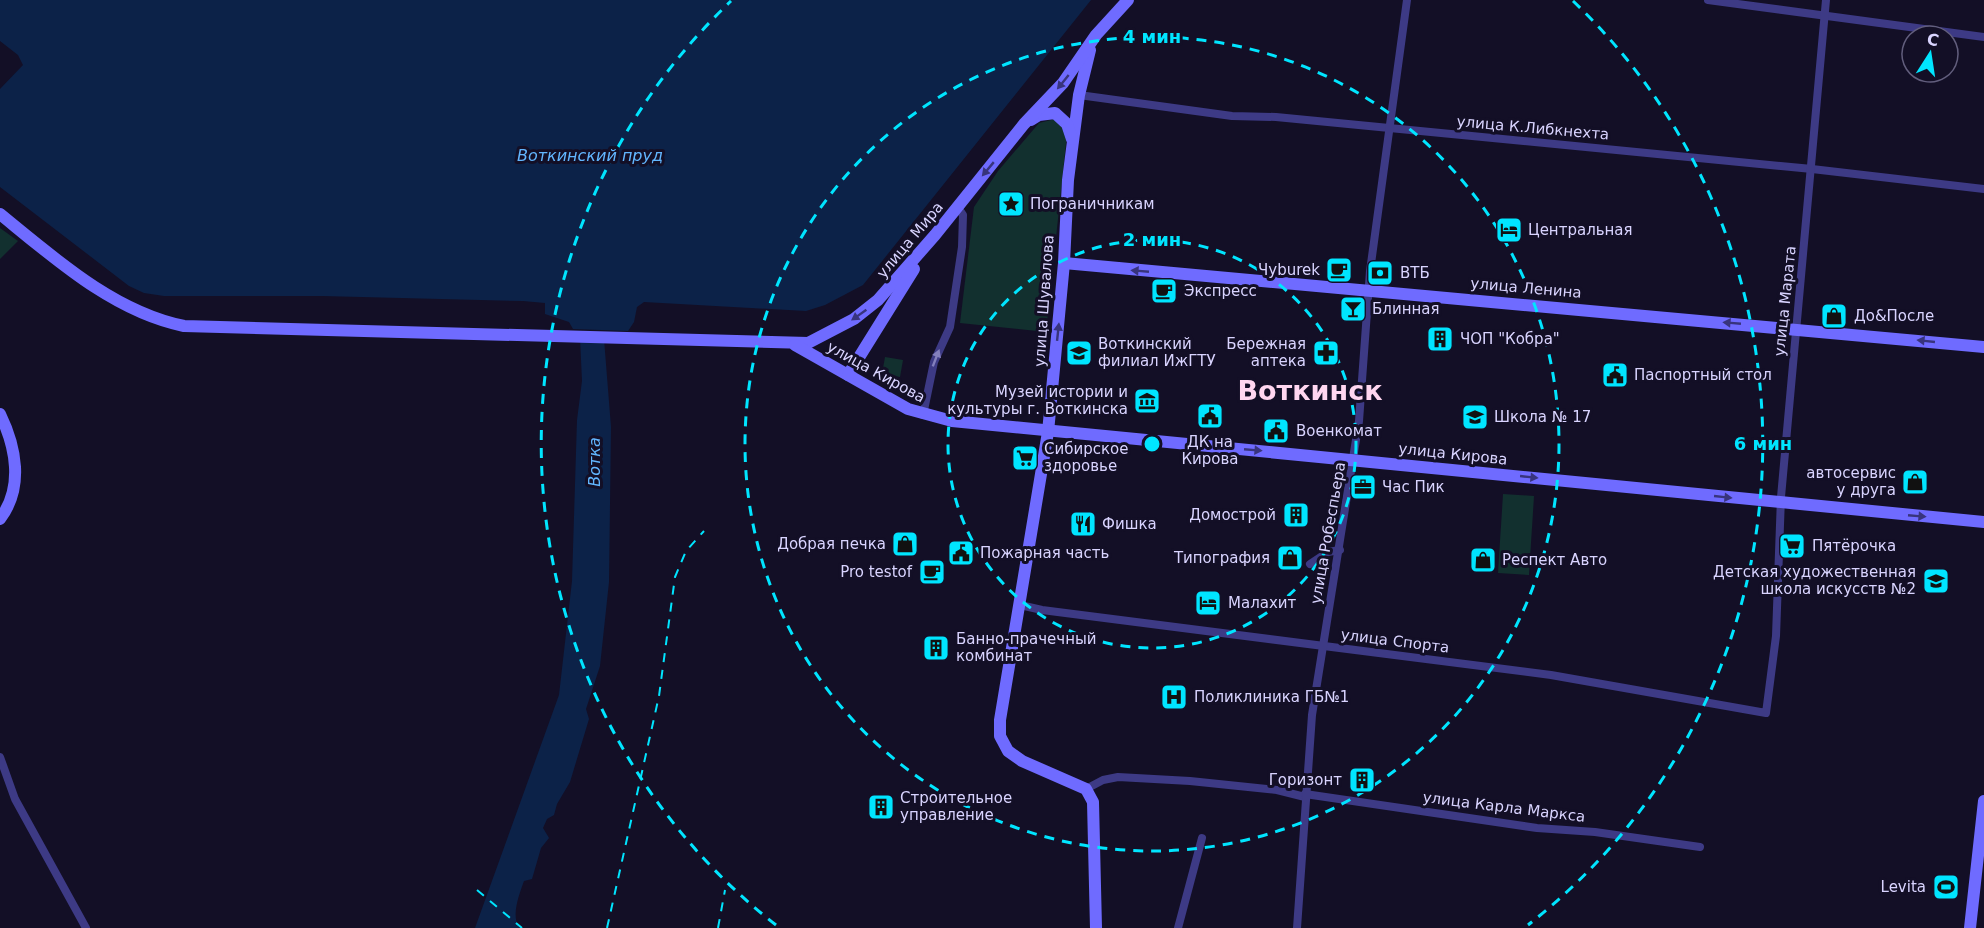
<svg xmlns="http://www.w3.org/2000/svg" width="1984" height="928" font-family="'DejaVu Sans',sans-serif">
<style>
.green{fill:#12302f}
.water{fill:#0c2248}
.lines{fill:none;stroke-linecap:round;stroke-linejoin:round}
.street{stroke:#3d3a85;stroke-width:8}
.secondary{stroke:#6f6bff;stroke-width:12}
.rail{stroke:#00e5ff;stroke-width:2;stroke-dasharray:9 8;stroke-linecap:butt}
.oneway{fill:#38347d}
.oneway2{fill:#837fbc}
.ring{fill:none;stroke:#00e5ff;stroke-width:3;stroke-dasharray:10 8}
.labels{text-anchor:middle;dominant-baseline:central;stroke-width:6;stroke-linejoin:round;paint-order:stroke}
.street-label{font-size:15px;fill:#d9d4ff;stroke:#130f26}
.poi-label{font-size:15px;fill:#d9d4ff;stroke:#130f26;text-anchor:start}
.water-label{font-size:16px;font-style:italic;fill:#62b6ff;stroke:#130f26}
.town-label{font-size:27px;font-weight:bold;fill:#ffd6f0;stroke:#130f26}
.centre{fill:#00e5ff;stroke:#130f26;stroke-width:3}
.ring-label{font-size:18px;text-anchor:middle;font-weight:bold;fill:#00e5ff;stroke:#130f26;stroke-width:6;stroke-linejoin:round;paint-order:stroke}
</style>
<rect width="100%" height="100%" fill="#130f26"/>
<g class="green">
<path d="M1059 118 1067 134 1046 332 960 323 974 207 998 171 1039 123Z"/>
<path d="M0 228 18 241 0 259Z"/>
<path d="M885 357 903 360 900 377 882 374Z"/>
<path d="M1503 494 1534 496 1529 575 1498 573Z"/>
</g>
<g class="water">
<path d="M0 0H1091L863 285 825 305 806 311 644 302 637 307 634 322 628 331 573 329 569 322 545 314V303L523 301 322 296H164L144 293 129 286 0 187V89L23 65 18 55 0 41Z"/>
<path d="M580 338 604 339 611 427 609 582 600 666 586 709 589 719 570 782 557 804 554 815 547 819 543 828 549 838 541 848 532 879 524 881C519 895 511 915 519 928H475L559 695 572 581 577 420 582 381Z"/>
</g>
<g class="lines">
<g class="street">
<path d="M1708 0 1984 37"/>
<path d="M1079 95 1232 116 1276 117 1812 169 1984 189"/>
<path d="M923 415 934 362 950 327 962 247 963 215 957 206"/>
<path d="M1310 564 1328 552 1340 550"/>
<path d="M1020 605 1042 610 1551 675 1766 713 1776 636 1781 497 1826 0"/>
<path d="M0 757 15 799 86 928"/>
<path d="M1086 789 1103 780 1118 777 1190 781 1277 790 1305 797"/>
<path d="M1305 794 1537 828 1595 832 1700 847"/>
<path d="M1178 928 1202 838"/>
<path d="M1297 928 1312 715 1359 421 1370 271 1407 0"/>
</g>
<g class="secondary">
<path d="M1090 50 1079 95 1068 180 1064 263 1048 432 1000 720V736L1008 751 1022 761 1086 789 1093 802 1096 928"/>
<path d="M1031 120 1039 115 1055 113 1067 124 1072 139"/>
<path d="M0 214C54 258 114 312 184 326L808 343 854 319 878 300 935 235 1024 124 1063 83 1096 35 1128 0"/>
<path d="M1064 263 1984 347"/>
<path d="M795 345 908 409 952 421 1984 522"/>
<path d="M848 375 914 269"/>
<path d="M0 414C16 447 24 487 0 519"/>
<path d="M1970 928 1984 801"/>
</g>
<g class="rail">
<path d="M477 890 522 928"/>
<path d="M607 928 659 696 675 577 686 551 704 531"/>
<path d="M718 928 725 890"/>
</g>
</g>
<defs><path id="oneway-solid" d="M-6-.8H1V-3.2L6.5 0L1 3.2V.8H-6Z" transform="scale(1.5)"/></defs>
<g class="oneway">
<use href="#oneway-solid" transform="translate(1063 82) rotate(129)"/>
<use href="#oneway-solid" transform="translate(988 169) rotate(130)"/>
<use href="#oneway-solid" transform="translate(1140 271) rotate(-175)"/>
<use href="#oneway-solid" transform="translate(859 315) rotate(145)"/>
<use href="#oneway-solid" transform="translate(1732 323) rotate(-175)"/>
<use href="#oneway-solid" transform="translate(1058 332) rotate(-84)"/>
<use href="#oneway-solid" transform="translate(1926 341) rotate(-174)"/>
<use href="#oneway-solid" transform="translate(1253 450) rotate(5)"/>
<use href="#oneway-solid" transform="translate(1529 477) rotate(6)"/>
<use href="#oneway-solid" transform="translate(1723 497) rotate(6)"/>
<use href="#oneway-solid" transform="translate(1917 516) rotate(5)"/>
</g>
<use class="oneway2" href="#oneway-solid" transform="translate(936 358) rotate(-69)"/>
<g class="ring">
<circle cx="1152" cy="444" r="204"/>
<circle cx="1152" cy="444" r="407"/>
<path d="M776 925A611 611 0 0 1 731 1M1573 1A611 611 0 0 1 1528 925"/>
</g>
<defs>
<symbol id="sight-square" viewBox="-11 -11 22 22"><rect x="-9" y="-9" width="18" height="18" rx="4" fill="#00e5ff" stroke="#130f26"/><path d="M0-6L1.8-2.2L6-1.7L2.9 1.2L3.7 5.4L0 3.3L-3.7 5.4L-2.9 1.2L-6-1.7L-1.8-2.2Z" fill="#111"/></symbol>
<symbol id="hotel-square" viewBox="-11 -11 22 22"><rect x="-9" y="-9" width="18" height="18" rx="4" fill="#00e5ff" stroke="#130f26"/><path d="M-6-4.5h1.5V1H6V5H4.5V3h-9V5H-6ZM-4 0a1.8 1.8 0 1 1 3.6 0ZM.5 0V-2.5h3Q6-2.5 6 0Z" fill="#111"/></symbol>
<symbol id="cafe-square" viewBox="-11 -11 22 22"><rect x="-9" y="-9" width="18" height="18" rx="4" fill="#00e5ff" stroke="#130f26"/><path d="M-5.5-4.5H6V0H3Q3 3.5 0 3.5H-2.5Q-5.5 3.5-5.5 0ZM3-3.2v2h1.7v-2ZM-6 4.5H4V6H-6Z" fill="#111"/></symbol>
<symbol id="bank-square" viewBox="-11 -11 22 22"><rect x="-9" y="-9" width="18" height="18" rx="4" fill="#00e5ff" stroke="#130f26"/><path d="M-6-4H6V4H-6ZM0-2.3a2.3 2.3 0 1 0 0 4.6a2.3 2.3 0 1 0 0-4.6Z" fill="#111"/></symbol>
<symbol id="bar-square" viewBox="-11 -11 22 22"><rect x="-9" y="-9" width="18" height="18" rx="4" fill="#00e5ff" stroke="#130f26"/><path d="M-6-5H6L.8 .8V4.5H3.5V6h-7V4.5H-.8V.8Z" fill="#111"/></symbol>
<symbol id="shop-square" viewBox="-11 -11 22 22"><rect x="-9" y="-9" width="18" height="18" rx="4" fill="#00e5ff" stroke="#130f26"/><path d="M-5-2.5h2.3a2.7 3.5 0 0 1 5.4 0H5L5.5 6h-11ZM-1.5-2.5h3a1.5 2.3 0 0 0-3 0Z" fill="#111"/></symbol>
<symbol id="building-square" viewBox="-11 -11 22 22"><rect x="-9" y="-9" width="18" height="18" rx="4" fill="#00e5ff" stroke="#130f26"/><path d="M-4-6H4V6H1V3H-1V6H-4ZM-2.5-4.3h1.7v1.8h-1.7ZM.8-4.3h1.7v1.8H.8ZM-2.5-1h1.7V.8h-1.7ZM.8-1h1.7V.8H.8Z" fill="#111"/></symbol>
<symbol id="university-square" viewBox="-11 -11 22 22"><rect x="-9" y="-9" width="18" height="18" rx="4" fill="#00e5ff" stroke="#130f26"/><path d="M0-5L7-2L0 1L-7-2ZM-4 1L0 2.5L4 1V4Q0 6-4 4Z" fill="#111"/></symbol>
<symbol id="pharmacy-square" viewBox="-11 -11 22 22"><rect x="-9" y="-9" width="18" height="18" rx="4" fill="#00e5ff" stroke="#130f26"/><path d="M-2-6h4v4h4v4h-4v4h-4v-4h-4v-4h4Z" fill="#111"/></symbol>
<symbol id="civic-square" viewBox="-11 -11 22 22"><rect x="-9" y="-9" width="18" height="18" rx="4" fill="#00e5ff" stroke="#130f26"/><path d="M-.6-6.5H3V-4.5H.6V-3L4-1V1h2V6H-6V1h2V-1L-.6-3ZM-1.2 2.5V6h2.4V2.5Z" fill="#111"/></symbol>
<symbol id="museum-square" viewBox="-11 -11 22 22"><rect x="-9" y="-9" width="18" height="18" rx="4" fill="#00e5ff" stroke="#130f26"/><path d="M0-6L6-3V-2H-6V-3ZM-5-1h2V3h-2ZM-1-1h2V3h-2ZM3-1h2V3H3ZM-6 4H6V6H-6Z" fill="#111"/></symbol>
<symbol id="school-square" viewBox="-11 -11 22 22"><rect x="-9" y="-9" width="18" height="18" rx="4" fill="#00e5ff" stroke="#130f26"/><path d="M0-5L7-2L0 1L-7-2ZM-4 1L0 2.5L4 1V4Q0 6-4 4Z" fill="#111"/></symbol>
<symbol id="supermarket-square" viewBox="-11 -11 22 22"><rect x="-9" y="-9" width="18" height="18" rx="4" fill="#00e5ff" stroke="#130f26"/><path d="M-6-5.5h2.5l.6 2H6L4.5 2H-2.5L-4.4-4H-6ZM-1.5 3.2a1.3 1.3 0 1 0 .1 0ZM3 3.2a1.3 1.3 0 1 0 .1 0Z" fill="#111"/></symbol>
<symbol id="office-square" viewBox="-11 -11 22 22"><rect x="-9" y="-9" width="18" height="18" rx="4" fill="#00e5ff" stroke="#130f26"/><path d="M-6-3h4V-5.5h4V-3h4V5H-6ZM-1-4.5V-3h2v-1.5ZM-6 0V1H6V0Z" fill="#111"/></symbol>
<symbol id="restaurant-square" viewBox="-11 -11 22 22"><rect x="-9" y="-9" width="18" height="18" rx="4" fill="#00e5ff" stroke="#130f26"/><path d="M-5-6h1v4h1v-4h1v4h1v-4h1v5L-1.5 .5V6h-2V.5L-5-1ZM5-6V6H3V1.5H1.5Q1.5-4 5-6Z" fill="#111"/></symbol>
<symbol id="hospital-square" viewBox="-11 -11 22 22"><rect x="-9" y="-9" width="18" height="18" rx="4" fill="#00e5ff" stroke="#130f26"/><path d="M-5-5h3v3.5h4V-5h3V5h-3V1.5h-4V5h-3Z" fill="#111"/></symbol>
<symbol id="stadium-square" viewBox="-11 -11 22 22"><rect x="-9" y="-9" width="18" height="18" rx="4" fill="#00e5ff" stroke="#130f26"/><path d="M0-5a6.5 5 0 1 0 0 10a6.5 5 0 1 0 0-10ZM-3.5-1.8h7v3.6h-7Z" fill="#111"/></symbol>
</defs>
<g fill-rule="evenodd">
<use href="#sight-square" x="996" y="189" width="30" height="30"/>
<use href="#hotel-square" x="1494" y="215" width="30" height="30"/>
<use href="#cafe-square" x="1324" y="255" width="30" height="30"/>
<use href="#bank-square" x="1365" y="258" width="30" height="30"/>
<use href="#cafe-square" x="1149" y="276" width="30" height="30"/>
<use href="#bar-square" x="1338" y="294" width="30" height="30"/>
<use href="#shop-square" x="1819" y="301" width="30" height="30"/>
<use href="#building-square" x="1425" y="324" width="30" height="30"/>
<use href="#university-square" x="1064" y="338" width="30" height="30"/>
<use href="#pharmacy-square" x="1311" y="338" width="30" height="30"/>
<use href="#civic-square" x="1600" y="360" width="30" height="30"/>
<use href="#museum-square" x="1132" y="386" width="30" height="30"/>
<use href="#civic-square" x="1195" y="401" width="30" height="30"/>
<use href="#school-square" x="1460" y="402" width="30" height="30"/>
<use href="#civic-square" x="1261" y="416" width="30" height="30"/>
<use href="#supermarket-square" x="1010" y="443" width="30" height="30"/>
<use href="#shop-square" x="1900" y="467" width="30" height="30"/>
<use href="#office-square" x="1348" y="472" width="30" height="30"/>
<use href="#building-square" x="1281" y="500" width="30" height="30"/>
<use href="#restaurant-square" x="1068" y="509" width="30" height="30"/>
<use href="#shop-square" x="890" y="529" width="30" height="30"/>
<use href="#supermarket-square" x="1777" y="531" width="30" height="30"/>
<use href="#civic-square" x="946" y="538" width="30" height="30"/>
<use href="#shop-square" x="1275" y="543" width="30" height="30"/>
<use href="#shop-square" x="1468" y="545" width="30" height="30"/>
<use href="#cafe-square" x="917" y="557" width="30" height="30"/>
<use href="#school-square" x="1921" y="566" width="30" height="30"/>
<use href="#hotel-square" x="1193" y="588" width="30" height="30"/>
<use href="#building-square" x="921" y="633" width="30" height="30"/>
<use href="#hospital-square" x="1159" y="682" width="30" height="30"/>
<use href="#building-square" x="1347" y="765" width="30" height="30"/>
<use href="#building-square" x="866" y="792" width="30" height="30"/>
<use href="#stadium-square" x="1931" y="872" width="30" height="30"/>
</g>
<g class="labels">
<g class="street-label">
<text transform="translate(1533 128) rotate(5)">улица К.Либкнехта</text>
<text transform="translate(910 240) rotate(-50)">улица Мира</text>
<text transform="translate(1526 288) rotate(5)">улица Ленина</text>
<text transform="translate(1044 301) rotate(-86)">улица Шувалова</text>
<text transform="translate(1785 301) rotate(-84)">улица Марата</text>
<text transform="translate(876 372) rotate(29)">улица Кирова</text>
<text transform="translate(1453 454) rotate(6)">улица Кирова</text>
<text transform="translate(1328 533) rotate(-80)">улица Робеспьера</text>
<text transform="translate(1395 641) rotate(7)">улица Спорта</text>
<text transform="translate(1504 807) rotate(7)">улица Карла Маркса</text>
</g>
<g class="poi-label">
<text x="1030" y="204">Пограничникам</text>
<text x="1528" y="230">Центральная</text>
<text x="1320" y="270" text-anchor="end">Чуburek</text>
<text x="1400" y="273">ВТБ</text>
<text x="1184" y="291">Экспресс</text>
<text x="1372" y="309">Блинная</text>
<text x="1854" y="316">До&amp;После</text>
<text x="1460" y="339">ЧОП "Кобра"</text>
<text x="1098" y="344">Воткинский<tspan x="1098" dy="17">филиал ИжГТУ</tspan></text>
<text x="1306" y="344" text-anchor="end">Бережная<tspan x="1306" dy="17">аптека</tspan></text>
<text x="1634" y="375">Паспортный стол</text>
<text x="1128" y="392" text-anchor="end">Музей истории и<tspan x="1128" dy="17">культуры г. Воткинска</tspan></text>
<text x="1494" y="417">Школа № 17</text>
<text x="1296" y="431">Военкомат</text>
<text x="1210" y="442" text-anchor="middle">ДК на<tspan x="1210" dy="17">Кирова</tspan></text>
<text x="1044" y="449">Сибирское<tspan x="1044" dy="17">здоровье</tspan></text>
<text x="1896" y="473" text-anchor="end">автосервис<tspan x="1896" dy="17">у друга</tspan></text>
<text x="1382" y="487">Час Пик</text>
<text x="1276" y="515" text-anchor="end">Домострой</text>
<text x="1102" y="524">Фишка</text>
<text x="886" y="544" text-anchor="end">Добрая печка</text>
<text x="1812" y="546">Пятёрочка</text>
<text x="980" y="553">Пожарная часть</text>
<text x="1270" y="558" text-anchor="end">Типография</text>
<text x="1502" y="560">Респект Авто</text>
<text x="912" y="572" text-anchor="end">Pro testof</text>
<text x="1916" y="572" text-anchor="end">Детская художественная<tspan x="1916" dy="17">школа искусств №2</tspan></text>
<text x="1228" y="603">Малахит</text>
<text x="956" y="639">Банно-прачечный<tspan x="956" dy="17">комбинат</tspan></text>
<text x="1194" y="697">Поликлиника ГБ№1</text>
<text x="1342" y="780" text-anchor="end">Горизонт</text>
<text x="900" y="798">Строительное<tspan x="900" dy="17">управление</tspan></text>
<text x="1926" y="887" text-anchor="end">Levita</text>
</g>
<g class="water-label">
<text x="590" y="155">Воткинский пруд</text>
<text transform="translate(594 462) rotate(-90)">Вотка</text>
</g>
<g class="town-label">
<text x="1310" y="390">Воткинск</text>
</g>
</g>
<circle cx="1152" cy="444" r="9" class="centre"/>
<g class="ring-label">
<text x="1152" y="43">4 мин</text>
<text x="1152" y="246">2 мин</text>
<text x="1763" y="450">6 мин</text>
</g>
<g transform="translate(1930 54) rotate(12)"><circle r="28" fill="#130f26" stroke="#625e7d" stroke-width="1.5"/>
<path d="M0-4.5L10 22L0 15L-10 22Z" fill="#00e5ff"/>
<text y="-9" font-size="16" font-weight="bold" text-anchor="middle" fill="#d9d4ff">С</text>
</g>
</svg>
